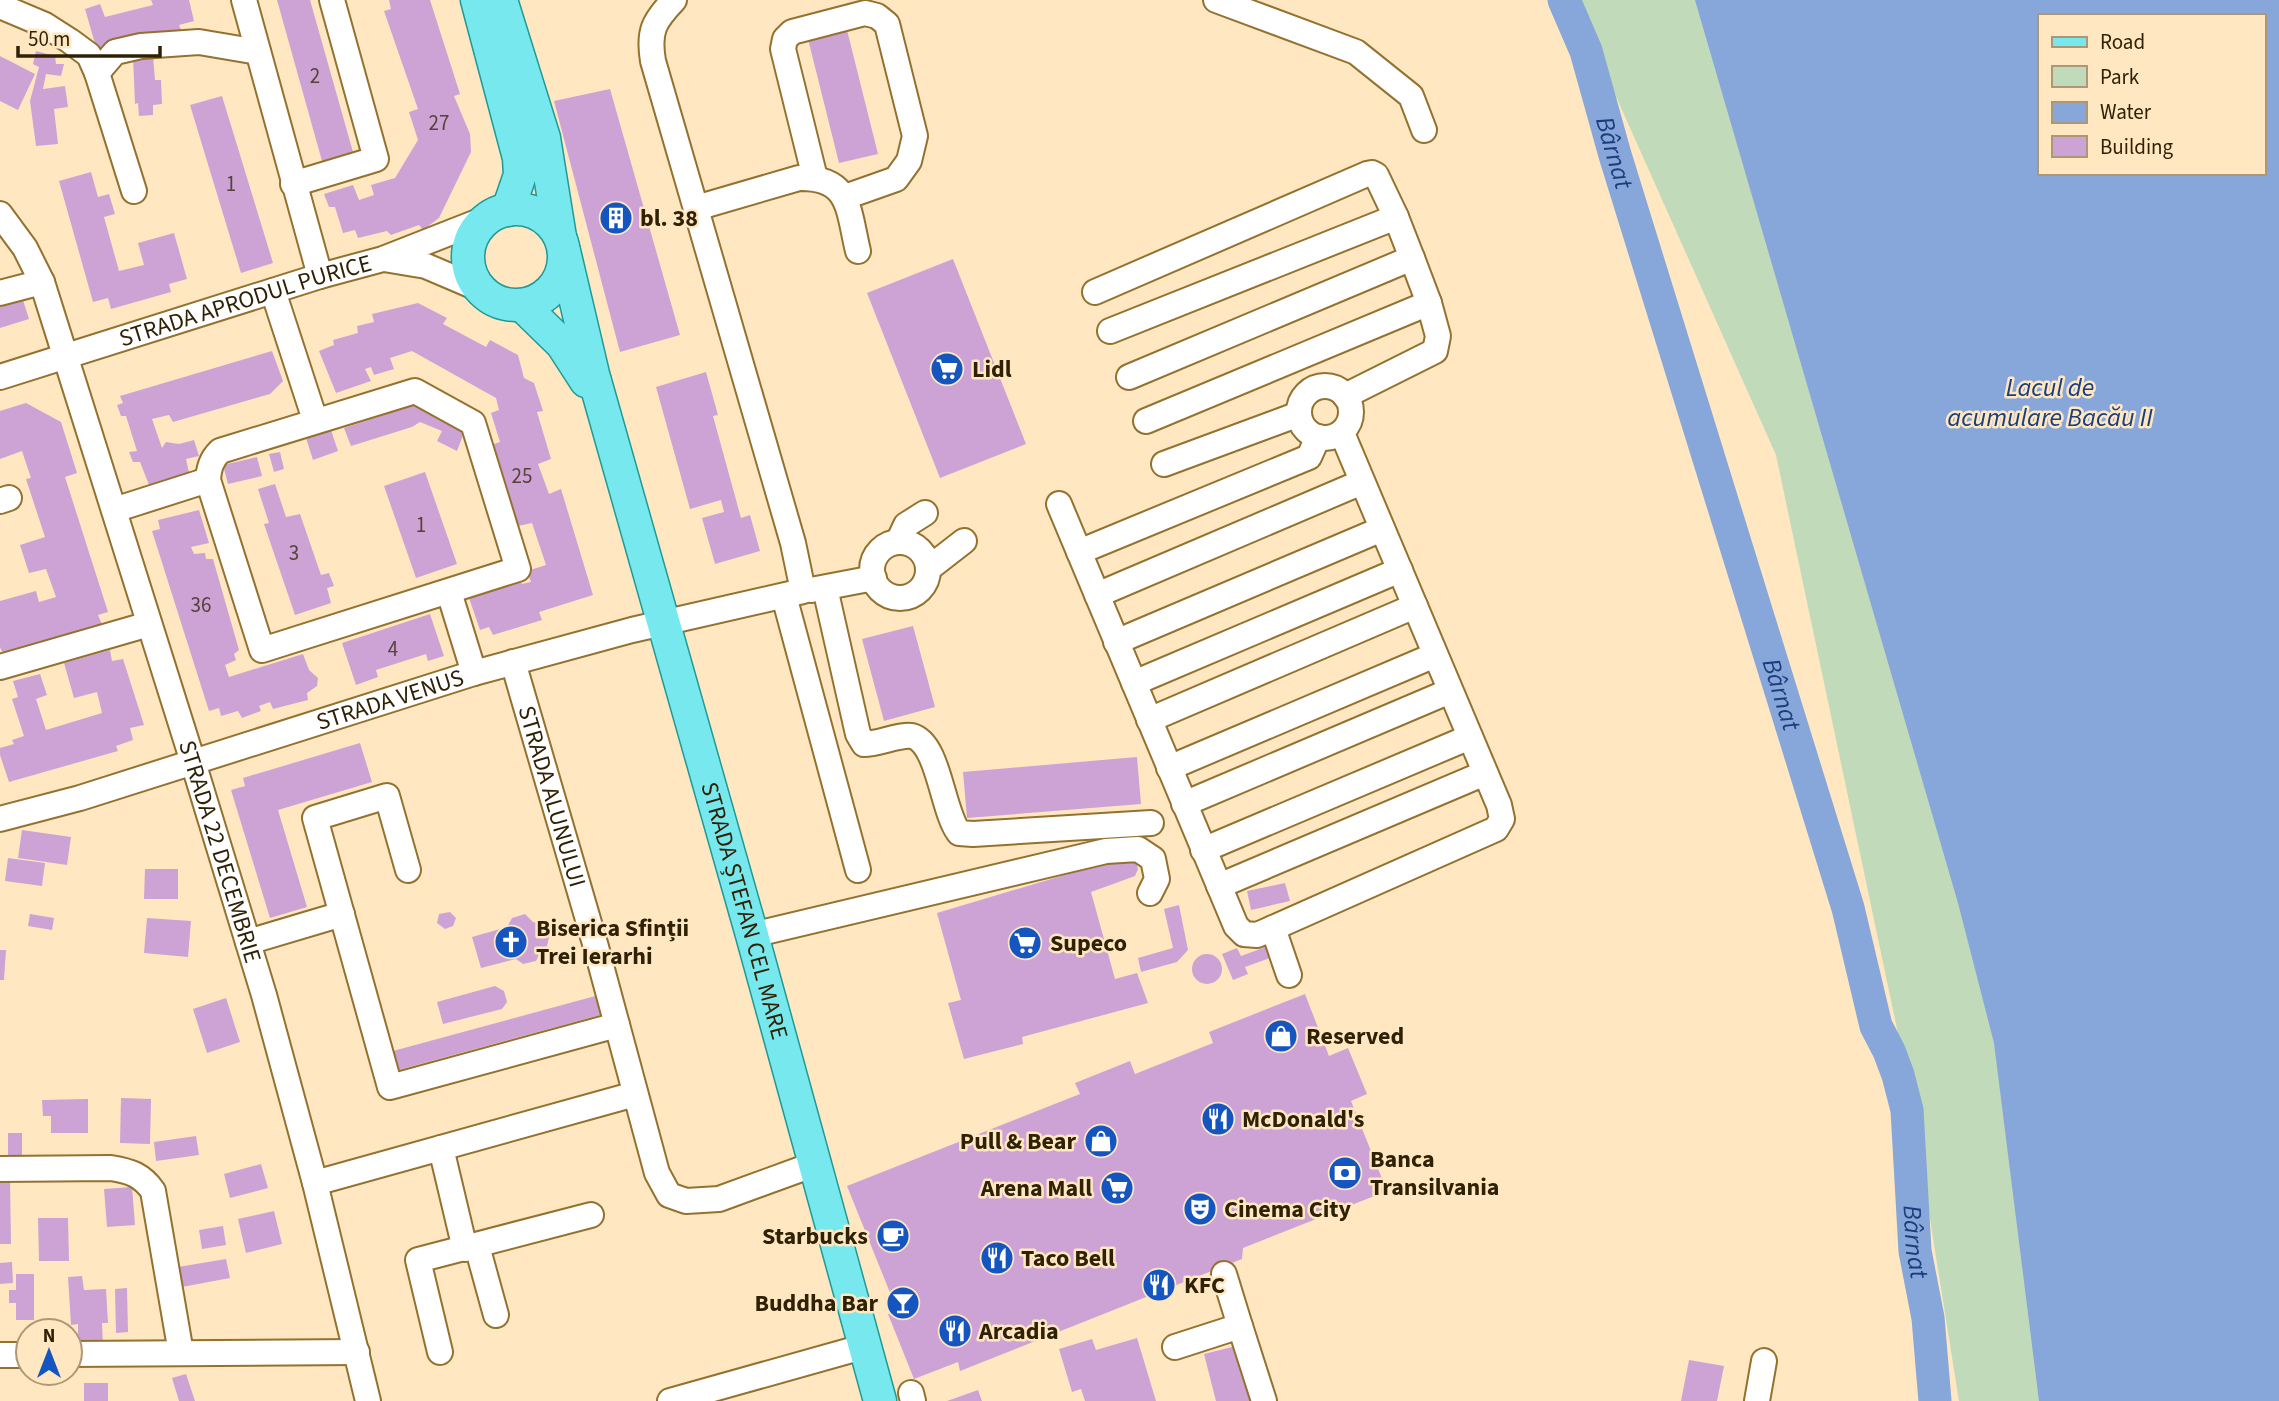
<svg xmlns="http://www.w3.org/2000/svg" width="2279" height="1401" font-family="'Source Sans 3',sans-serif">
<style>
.green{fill:#c0daba;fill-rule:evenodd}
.water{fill:#87a6da;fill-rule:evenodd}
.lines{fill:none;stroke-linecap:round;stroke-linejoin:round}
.river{stroke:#87a6da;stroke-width:33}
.building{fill:#cda3d6}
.minor-casing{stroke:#94712f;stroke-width:28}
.major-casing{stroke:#219995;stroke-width:35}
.minor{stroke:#fff;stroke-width:24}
.major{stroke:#76e8ee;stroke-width:32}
.labels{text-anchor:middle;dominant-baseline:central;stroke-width:5;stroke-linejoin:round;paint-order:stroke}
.number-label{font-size:21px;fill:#564239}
.poi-label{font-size:24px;font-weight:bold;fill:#2f2105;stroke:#ffe7c1;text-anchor:start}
.street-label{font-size:24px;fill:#2f2105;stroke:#ffe7c1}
.water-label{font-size:26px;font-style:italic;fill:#1a3e7d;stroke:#ffe7c1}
</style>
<rect width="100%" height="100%" fill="#ffe7c1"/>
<path class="green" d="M1573 0H2279V1401H1959L1908 1081 1776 455ZM2039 16H2263V173H2039Z"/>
<path class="water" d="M1695 0H2279V1401H2039L1994 1043 1958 903ZM2039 16H2263V173H2039Z"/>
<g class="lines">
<path class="river" id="s1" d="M1564 0 1586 51 1615 155 1848 908 1876 1026 1889 1051 1898 1075 1907 1110 1915 1251 1928 1318 1935 1401"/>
</g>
<g class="building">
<path d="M151 0H189L194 21 179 25 182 32 98 54 85 9 100 4 105 17 153 5Z"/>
<path d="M277 0H310L353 152 322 161Z"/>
<path d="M389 0H430L460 94 454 96 470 134 471 152 439 218 423 230 419 225 391 235 387 231 358 238 355 230 343 233 335 207H329L324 194 353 185 359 200 374 195 371 185 395 178 418 140 409 112 418 109 384 11 391 9Z"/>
<path d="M847 30 878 154 839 163 808 39Z"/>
<path d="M36 51 55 56 56 64H64L61 76 46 74 43 89 65 86 68 107 54 109 58 144 36 146 30 101 39 67 33 64Z"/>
<path d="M0 56 35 74 18 110 0 101Z"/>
<path d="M153 56 155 80H161L162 104 153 105V115L139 116 138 103 135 104 133 57Z"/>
<path d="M610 89 680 335 620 352 554 101Z"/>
<path d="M222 96 273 263 241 273 190 105Z"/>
<path d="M91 172 98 197 109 194 115 214 104 217 119 271 144 265 138 243 174 233 187 279 169 284 171 292 111 309 108 298 93 302 59 181Z"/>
<path d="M953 259 1026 444 940 478 867 293Z"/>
<path d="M23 300 29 319 0 328V307Z"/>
<path d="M418 303 447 318 443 324 486 347 490 340 518 355 524 378 534 383 543 411 537 412 551 459 538 464 549 494 561 489 593 595 539 612 542 620 493 635 489 627 480 630 469 598 481 594 478 588 518 576 522 584 531 582 527 571 546 565 532 523 518 526 491 445 500 442 491 413 499 410 496 398 412 351 390 358 394 369 374 375 371 367 365 369 371 381 336 393 319 351 334 345 333 340 358 333 357 326 374 322 372 314Z"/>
<path d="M272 351 283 381 270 394 173 422 169 415 152 419 162 448 166 442 179 444 194 440 199 456 186 459 190 477 168 484 166 479 149 485 140 462H133L129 452 137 451 126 416H121L117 405 123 403 120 396Z"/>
<path d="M706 372 718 415 713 416 741 518 750 515 760 551 715 564 702 518 724 512 721 500 690 509 656 387Z"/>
<path d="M419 399 467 425 457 451 437 441 442 431 420 422 412 427 351 446 344 428 405 408Z"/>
<path d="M26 403 61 422 77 473 65 477 108 612 98 615 103 627 3 654 0 647V601L36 591 39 602 56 597 46 569 29 573 20 545 45 537 26 479 31 478 22 451 0 459V411Z"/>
<path d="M331 430 338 451 313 460 306 438Z"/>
<path d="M280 452 284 469 274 472 269 454Z"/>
<path d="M257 457 262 476 228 484 223 465Z"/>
<path d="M425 472 457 564 416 578 384 486Z"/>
<path d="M275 484 286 517 300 514 321 575 329 573 334 586 327 588 331 603 295 615 264 524 269 523 258 489Z"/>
<path d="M199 510 209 543 191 547 194 554 205 553 206 559H213L239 650 234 654 236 660 225 665 229 677 303 654 309 670 318 678 317 686 307 693 308 700 273 709 270 702 259 706 261 711 242 718 238 711 221 716 219 708 209 711 152 531 160 529 158 520Z"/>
<path d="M430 614 444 656 428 661 426 654 376 670 378 677 356 685 342 643Z"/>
<path d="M913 626 935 707 884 721 862 639Z"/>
<path d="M110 650 112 661 123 659 144 725 130 728 133 740 116 746 118 751 9 782 0 755V748L14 744 12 740 24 736 12 699 18 697 13 681 40 674 47 695 36 699 46 730 102 713 97 692 74 698 64 663Z"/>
<path d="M360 743 372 782 278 810 307 907 270 918 231 790 245 786 243 778Z"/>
<path d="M1137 757 1141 804 967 818 963 772Z"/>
<path d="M22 830 71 837 67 865 18 858Z"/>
<path d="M8 858 45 863 42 886 5 881Z"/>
<path d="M1129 859 1136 862 1138 869 1135 876 1091 892 1115 979 1137 973 1148 1003 1022 1037 1023 1044 964 1059 948 1003 961 1000 937 913 1108 862Z"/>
<path d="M145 869H178V899H144Z"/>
<path d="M1285 883 1290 901 1251 910 1247 891Z"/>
<path d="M1179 905 1188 950 1177 962 1141 972 1138 958 1173 948 1164 909Z"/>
<path d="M450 912 456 918 453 926 445 929 437 923 439 914Z"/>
<path d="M30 914 54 918 52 930 28 926Z"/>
<path d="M525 914 533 922 543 924 550 933 547 946 540 953 536 961 523 964 516 959 481 968 472 937 507 927 512 918Z"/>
<path d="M147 918 191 921 188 957 144 953Z"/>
<path d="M1268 946 1273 957 1245 967 1248 974 1233 980 1222 954 1237 948 1241 956Z"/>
<path d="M0 950H6L4 980H0Z"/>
<circle cx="1207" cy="969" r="15"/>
<path d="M495 986 504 991 507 1002 502 1009 443 1024 437 1002Z"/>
<path d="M1305 994 1329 1056 1348 1048 1367 1094 1351 1101 1387 1191 1243 1248 1242 1259 960 1371 958 1362 914 1379 888 1314 897 1310 847 1186 1080 1094 1075 1083 1130 1061 1135 1074 1213 1043 1209 1032Z"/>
<path d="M599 995 604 1014 398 1070 393 1051Z"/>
<path d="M226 998 240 1042 207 1053 193 1009Z"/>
<path d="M121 1098 151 1099 150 1144 120 1143Z"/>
<path d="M88 1099V1133H51V1116H43L42 1100Z"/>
<rect x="8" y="1133" width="14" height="23"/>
<path d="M196 1136 199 1155 156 1161 154 1142Z"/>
<path d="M261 1164 268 1188 230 1198 224 1174Z"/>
<path d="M0 1179H10L11 1244H0Z"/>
<path d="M132 1187 135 1225 107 1227 104 1189Z"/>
<path d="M274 1211 282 1244 246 1253 238 1219Z"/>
<path d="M38 1218H68L69 1261H39Z"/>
<path d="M223 1226 226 1245 202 1249 199 1230Z"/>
<path d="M226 1259 230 1278 182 1287 178 1267Z"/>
<path d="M12 1262 13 1283 0 1284V1263Z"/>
<path d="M16 1274H34V1320H16V1303H9V1290H16Z"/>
<path d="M82 1276 84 1290 106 1289 108 1323H102L103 1346 78 1347V1324L71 1325 68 1277Z"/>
<path d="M127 1288 128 1332 116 1333 115 1289Z"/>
<path d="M1137 1338 1156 1401H1085L1081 1389 1072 1392 1059 1349 1092 1339 1096 1350Z"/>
<path d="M1236 1346 1251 1401H1216L1204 1354Z"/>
<path d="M1689 1360 1724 1366 1717 1401H1681Z"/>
<path d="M186 1374 195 1401H179L172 1378Z"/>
<rect x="84" y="1383" width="24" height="18"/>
<path d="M978 1390 982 1401H947Z"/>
</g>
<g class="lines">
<defs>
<g id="minor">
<path d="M244 0 320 276"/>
<path d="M1216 0 1356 52 1411 96 1424 130"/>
<path d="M0 6 45 25 70 41 89 55 97 73 134 191"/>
<path d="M97 73 115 52 141 46 199 42 258 52"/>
<path d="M815 178 783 49 785 39 792 32 865 13 877 16 887 24 915 136 909 161 896 179 845 197"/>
<path d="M293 184 376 159 332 0"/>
<path d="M696 208 799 178C851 177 848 210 858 251"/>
<path id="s2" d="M0 214 25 248 42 282 193 762 264 995 315 1183 368 1401"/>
<path d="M384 259 426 266 480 289"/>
<path d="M273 291 315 420"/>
<path d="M1095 292 1367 174 1372 173 1376 175 1396 217 1110 331"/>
<path d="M0 293 42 282"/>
<path id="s3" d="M0 377 320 276 383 259 490 217"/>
<path d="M1129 377 1412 258 1396 217"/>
<circle cx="1325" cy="412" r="26"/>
<path d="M415 391 473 423 518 569 262 650 208 480C209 468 211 460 220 451Z"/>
<path d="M1345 396 1435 351 1438 336 1429 303"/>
<path d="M1146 421 1429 303 1412 258"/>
<path d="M1164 464 1299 414"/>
<path d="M0 501 9 498"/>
<path d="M1059 504 1236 926 1244 934 1257 935 1273 928 1289 975"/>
<path d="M114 510 208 480"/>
<path d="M898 542 906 525 925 513"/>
<circle cx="900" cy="570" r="28"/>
<path d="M1079 552 1309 457 1318 437"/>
<path d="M928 569 964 541"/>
<path d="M825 588 858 734 864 744C878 744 900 734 912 736 939 743 942 811 959 833L973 834 1151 823"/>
<path d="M811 590 874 578"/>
<path d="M449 592 474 673"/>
<path d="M1097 595 1362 482"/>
<path d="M784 596 858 870"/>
<path d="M1116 642 1382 529"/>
<path id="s4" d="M513 662 596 947 657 1173 669 1195 686 1201 719 1199 815 1164"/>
<path d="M0 667 149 624"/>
<path d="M1134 683 1400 570"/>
<path d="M1149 720 1415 606"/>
<path d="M1169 768 1435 655"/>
<path d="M1184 804 1450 691"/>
<path id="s5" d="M0 819 80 798 474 673 632 630 803 591 793 543 653 61C648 31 654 21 674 0"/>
<path d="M1203 850 1470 737"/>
<path d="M408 870 387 796 315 818 390 1087 617 1025"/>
<path d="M1219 886 1485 773"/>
<path d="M1273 928 1496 829 1502 819 1499 805 1342 433"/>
<path d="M752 935 1106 851 1138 849 1153 859 1157 879 1150 893"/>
<path d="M248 942 342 914"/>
<path d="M441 1148 465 1249"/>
<path d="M0 1169 111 1168C130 1171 142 1175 153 1191L181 1353"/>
<path d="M315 1183 635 1094"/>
<path d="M477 1246 496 1315"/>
<path d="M1224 1274 1240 1326"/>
<path d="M1175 1347 1240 1326 1264 1401"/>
<path d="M440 1352 418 1260 591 1215"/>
<path d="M70 1354 357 1352"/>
<path d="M0 1355H28"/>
<path d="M911 1393 913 1401"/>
<path d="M670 1401 866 1346"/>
<path d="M1757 1401 1764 1361"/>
</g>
<g id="major">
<path d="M477 0 519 158 520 175 508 210"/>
<path d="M501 0 544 138 560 237"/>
<circle cx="516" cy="257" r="48"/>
<path id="s6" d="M564 251 593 374 752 935 880 1401"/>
<path d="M522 305 562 344 586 381"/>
</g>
</defs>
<use href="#minor" class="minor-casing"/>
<use href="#major" class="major-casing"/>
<use href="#minor" class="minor"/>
<use href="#major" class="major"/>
</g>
<defs>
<symbol id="building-disc" viewBox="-11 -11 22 22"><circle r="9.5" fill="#1455c0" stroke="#ffe7c1"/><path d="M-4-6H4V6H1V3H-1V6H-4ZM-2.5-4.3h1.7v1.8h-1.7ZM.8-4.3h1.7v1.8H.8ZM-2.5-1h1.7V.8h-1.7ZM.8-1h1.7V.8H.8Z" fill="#fff"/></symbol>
<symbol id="supermarket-disc" viewBox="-11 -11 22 22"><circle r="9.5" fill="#1455c0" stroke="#ffe7c1"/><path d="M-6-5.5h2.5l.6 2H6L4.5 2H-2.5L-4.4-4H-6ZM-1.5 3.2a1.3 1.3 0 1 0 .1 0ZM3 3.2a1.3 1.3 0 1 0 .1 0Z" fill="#fff"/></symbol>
<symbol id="church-disc" viewBox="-11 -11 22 22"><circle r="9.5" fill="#1455c0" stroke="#ffe7c1"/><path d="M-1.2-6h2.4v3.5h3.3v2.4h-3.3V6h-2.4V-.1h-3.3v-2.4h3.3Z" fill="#fff"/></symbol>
<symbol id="shop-disc" viewBox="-11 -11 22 22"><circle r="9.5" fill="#1455c0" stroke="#ffe7c1"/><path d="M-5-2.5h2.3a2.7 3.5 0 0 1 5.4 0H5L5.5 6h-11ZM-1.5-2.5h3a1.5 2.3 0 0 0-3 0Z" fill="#fff"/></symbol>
<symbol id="restaurant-disc" viewBox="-11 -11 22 22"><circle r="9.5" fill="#1455c0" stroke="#ffe7c1"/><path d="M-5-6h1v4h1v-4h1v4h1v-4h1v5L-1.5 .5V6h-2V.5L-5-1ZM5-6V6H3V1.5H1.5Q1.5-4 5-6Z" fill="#fff"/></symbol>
<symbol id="bank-disc" viewBox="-11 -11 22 22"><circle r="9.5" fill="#1455c0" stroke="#ffe7c1"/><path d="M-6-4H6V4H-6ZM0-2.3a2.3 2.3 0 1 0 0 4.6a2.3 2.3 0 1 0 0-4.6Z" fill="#fff"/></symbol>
<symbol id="theatre-disc" viewBox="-11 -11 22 22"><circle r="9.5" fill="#1455c0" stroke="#ffe7c1"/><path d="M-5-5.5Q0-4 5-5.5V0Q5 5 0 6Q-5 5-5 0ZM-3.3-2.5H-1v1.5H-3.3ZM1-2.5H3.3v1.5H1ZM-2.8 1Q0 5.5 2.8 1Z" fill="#fff"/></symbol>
<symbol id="cafe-disc" viewBox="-11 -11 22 22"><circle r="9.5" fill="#1455c0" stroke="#ffe7c1"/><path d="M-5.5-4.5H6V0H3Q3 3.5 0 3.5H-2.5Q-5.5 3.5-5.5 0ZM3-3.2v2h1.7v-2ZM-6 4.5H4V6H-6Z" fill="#fff"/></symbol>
<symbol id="bar-disc" viewBox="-11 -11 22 22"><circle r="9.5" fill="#1455c0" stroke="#ffe7c1"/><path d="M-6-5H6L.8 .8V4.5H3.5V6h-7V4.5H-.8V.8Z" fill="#fff"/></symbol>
</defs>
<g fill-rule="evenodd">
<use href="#building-disc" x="597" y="199" width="38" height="38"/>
<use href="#supermarket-disc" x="928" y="350" width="38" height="38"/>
<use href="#church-disc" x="492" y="923" width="38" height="38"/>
<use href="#supermarket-disc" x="1006" y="924" width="38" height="38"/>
<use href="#shop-disc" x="1262" y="1017" width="38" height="38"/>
<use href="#restaurant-disc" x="1199" y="1100" width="38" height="38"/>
<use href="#shop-disc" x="1082" y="1122" width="38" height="38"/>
<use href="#bank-disc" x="1326" y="1154" width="38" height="38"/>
<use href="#supermarket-disc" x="1098" y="1169" width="38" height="38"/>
<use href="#theatre-disc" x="1181" y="1190" width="38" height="38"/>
<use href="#cafe-disc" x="874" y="1217" width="38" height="38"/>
<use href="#restaurant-disc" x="978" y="1239" width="38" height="38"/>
<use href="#restaurant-disc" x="1140" y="1266" width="38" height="38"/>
<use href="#bar-disc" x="884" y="1284" width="38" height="38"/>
<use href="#restaurant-disc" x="936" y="1312" width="38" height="38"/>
</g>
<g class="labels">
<g class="number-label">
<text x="315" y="76">2</text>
<text x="439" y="123">27</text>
<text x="231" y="184">1</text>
<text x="522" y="476">25</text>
<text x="421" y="525">1</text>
<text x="294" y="553">3</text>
<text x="201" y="605">36</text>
<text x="393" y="649">4</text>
</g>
<g class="poi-label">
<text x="640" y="218">bl. 38</text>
<text x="972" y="369">Lidl</text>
<text x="536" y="928">Biserica Sfinții<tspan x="536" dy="28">Trei Ierarhi</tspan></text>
<text x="1050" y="943">Supeco</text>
<text x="1306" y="1036">Reserved</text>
<text x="1242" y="1119">McDonald's</text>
<text x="1076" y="1141" text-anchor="end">Pull &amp; Bear</text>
<text x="1370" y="1159">Banca<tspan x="1370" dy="28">Transilvania</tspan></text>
<text x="1092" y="1188" text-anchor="end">Arena Mall</text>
<text x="1224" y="1209">Cinema City</text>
<text x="868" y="1236" text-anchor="end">Starbucks</text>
<text x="1021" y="1258">Taco Bell</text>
<text x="1184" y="1285">KFC</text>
<text x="878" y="1303" text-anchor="end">Buddha Bar</text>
<text x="979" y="1331">Arcadia</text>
</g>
<g class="street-label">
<text stroke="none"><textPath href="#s3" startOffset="257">STRADA APRODUL PURICE</textPath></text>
<text stroke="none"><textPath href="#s5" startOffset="408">STRADA VENUS</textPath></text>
<text stroke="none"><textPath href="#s4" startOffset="140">STRADA ALUNULUI</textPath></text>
<text stroke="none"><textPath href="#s2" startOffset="677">STRADA 22 DECEMBRIE</textPath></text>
<text stroke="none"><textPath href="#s6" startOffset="684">STRADA ȘTEFAN CEL MARE</textPath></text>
</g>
<g class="water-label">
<text stroke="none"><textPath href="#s1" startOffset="161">Bârnat</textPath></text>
<text x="2050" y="387">Lacul de<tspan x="2050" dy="30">acumulare Bacău II</tspan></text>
<text stroke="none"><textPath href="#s1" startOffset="728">Bârnat</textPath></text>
<text stroke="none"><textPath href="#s1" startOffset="1295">Bârnat</textPath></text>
</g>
</g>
<rect x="2038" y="14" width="228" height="161" fill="#ffe7c1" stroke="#ac9876" stroke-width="2"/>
<rect x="2052" y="37" width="35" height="10" fill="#76e8ee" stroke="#ac9876" stroke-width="2"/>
<text x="2100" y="49" font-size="21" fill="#2f2105">Road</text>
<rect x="2052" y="66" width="35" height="21" fill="#c0daba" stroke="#ac9876" stroke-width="2"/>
<text x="2100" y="84" font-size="21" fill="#2f2105">Park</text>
<rect x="2052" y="102" width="35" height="21" fill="#87a6da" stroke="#ac9876" stroke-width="2"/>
<text x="2100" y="119" font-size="21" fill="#2f2105">Water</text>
<rect x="2052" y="136" width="35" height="21" fill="#cda3d6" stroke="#ac9876" stroke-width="2"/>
<text x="2100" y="154" font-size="21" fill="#2f2105">Building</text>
<g transform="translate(49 1352)"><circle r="33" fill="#ffe7c1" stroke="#ac9876" stroke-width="2"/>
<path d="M0-5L12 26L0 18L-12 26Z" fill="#1455c0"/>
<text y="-10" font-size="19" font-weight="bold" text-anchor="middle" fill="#2f2105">N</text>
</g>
<path d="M18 46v10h142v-10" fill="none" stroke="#2f2105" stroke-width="3.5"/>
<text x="28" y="46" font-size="21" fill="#2f2105" stroke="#ffe7c1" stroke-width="5" paint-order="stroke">50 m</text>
</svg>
